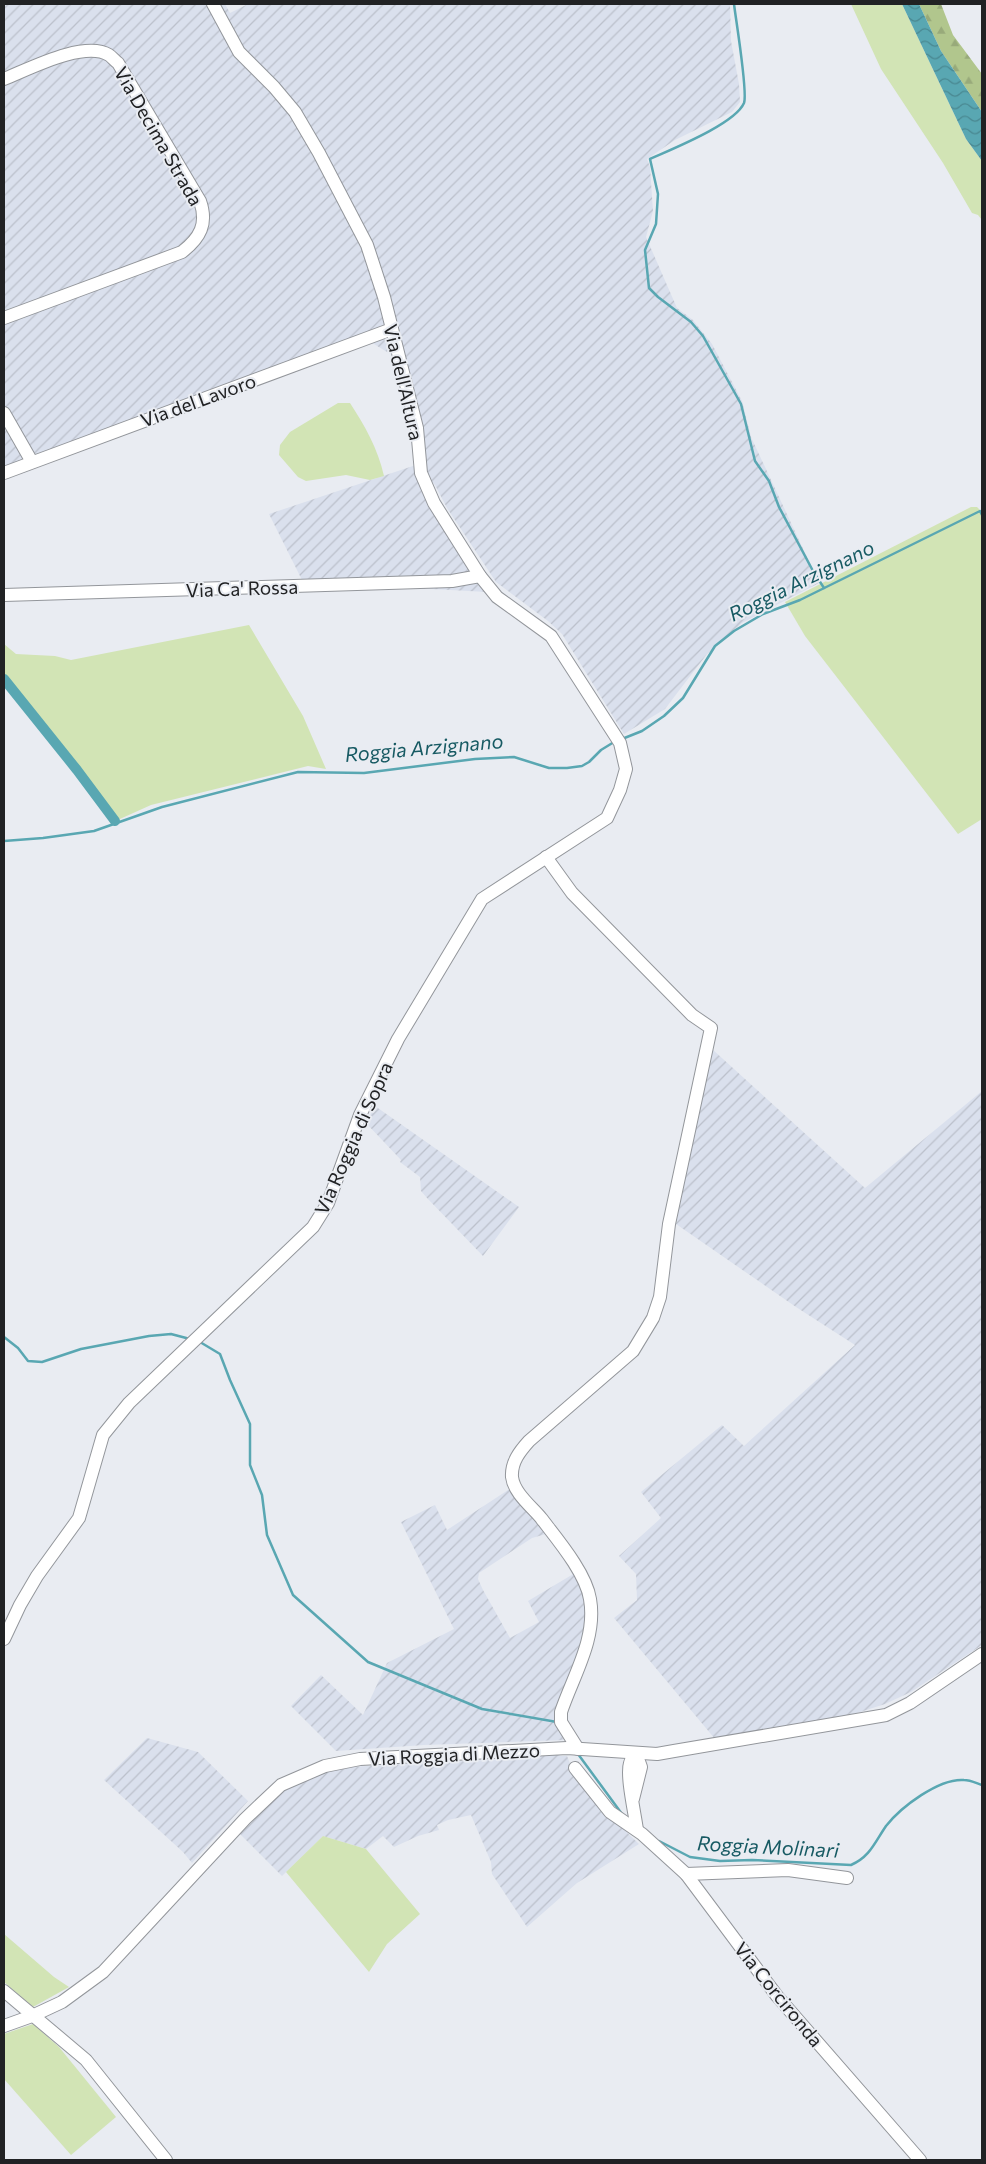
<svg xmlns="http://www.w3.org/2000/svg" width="986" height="2164" font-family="Commissioner,sans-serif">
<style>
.industrial{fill:url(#industrial-furrows)}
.green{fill:#d2e4b5}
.forest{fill:url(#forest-firs)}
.water{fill:url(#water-waves)}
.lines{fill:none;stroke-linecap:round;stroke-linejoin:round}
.stream{stroke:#59a7b2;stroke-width:2.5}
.canal{stroke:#59a7b2;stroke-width:10}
.minor-casing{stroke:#93969b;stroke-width:14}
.minor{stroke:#fff;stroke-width:12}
.labels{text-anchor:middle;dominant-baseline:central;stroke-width:4;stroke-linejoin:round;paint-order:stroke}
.street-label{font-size:19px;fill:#212224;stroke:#e9ecf2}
.water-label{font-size:20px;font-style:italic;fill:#175a63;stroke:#e9ecf2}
</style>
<defs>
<pattern id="industrial-furrows" width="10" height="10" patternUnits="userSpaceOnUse" patternTransform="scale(1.25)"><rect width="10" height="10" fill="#dae0ed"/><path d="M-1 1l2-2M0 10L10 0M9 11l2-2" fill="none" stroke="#bbc0cb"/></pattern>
<pattern id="forest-firs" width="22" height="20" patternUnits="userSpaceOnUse" patternTransform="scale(1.25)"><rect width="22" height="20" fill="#b1c68d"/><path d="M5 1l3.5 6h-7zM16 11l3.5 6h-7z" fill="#98aa7a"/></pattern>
<pattern id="water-waves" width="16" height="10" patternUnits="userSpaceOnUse" patternTransform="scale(1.25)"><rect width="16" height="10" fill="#59a7b2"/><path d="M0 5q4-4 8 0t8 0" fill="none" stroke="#498891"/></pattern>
</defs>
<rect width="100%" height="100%" fill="#e9ecf2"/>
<g class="industrial">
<path d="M4 4H225L230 13 248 4H730L731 41 739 84 740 102 732 112 675 140 647 159 650 167 653 211 646 237 677 308 693 320 712 344 742 401 751 437 819 583 742 623 707 654 665 709 624 734 562 634 548 621 496 582 447 508 435 485 417 466 487 592 303 582 269 514 416 465 410 423 402 384 392 355 369 341 4 474Z"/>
<path d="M712 1049 865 1188 982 1091V1645L911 1692 885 1704 854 1714 715 1739 614 1618 637 1600 636 1574 619 1556 661 1518 641 1492 722 1425 744 1446 855 1345 796 1307 676 1224Z"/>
<path d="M375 1106 519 1207 483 1256 427 1198 421 1191 420 1177 400 1162 401 1160 366 1123Z"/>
<path d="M511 1488 546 1534 532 1538 479 1573 478 1579 483 1590 510 1638 539 1622 528 1601 575 1573 587 1599 585 1634 556 1724 564 1740 424 1745 336 1751 291 1706 321 1675 363 1715 387 1663 454 1629 401 1522 435 1505 447 1530Z"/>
<path d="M147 1738 198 1752 248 1801 192 1863 183 1852 104 1780Z"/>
<path d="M555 1751 560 1756H567L573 1771 614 1820 639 1844 577 1883 527 1927 492 1874 491 1862 471 1815 448 1820 437 1825 439 1830 418 1836 394 1847 383 1836 366 1849 323 1836 282 1876 240 1834 285 1788 329 1768 526 1758 525 1753Z"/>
</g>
<g class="green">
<path d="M851 4H902L966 139 982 161V220L978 215 972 213 943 163 881 69Z"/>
<path d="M338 403H350C365 426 378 449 384 476L370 480 346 475 306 481 298 477 279 455 280 445 290 432Z"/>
<path d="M971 507H977L982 512V819L958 834 805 636 785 602Z"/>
<path d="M249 625 303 716 326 769 308 766 151 805 111 823 67 757 4 681V644L16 654 55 656 71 660Z"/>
<path d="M323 1836 366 1849 420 1914 387 1944 369 1972 286 1872Z"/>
<path d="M4 1934 54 1977 69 1987 33 2007 4 1982Z"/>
<path d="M33 2024 59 2047 116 2117 71 2155 4 2079V2034Z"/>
</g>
<path class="forest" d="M919 4H941L953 35 982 74V112L941 51Z"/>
<path class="water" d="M902 4H919L941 51 982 112V161L966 139Z"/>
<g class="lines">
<g class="stream">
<path d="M734 4C736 21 748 92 744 103 735 124 672 149 650 159L658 194 656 224 645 250 649 288 658 297 691 322 703 336 741 404 755 461 769 481 779 507 813 571 824 588"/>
<path d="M622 739 642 731 664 716 683 698 715 646 734 631 763 614 800 600 980 511 982 515"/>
<path d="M4 841 43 838 94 831 162 807 298 772 364 773 475 759 514 757 549 768H567L582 766 589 762 601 750 614 742"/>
<path d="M4 1337 18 1348 28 1361 42 1362 81 1349 149 1336 171 1334 190 1339"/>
<path d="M200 1342 220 1354 230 1380 250 1424V1465L262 1495 267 1535 293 1595 368 1662 482 1709 557 1722"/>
<path d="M578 1754 622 1814"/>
<path d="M659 1841 690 1857 720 1861 752 1860 851 1865C870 1857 875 1842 886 1826 901 1807 939 1778 964 1780 970 1780 976 1783 982 1785"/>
</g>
<path class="canal" d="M4 679 77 770 115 821"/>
<defs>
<g id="minor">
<path d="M4 79C29 69 84 40 109 55 112 57 115 61 118 63L200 201C208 224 200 238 182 252L4 318"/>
<path d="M4 413 32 462"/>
<path d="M4 473 392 329"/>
<path d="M4 595 452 581 480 576"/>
<path d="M546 857 572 893 692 1015 711 1028 669 1224 660 1297 653 1318 633 1351 529 1441C520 1451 511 1462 512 1477 514 1493 531 1506 541 1518 557 1539 586 1573 590 1599 597 1639 573 1676 561 1712V1722L578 1749"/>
<path d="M4 1639 20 1605 37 1576 79 1518 103 1435 129 1403 313 1227 328 1203 360 1115 398 1039 482 899 607 818 620 790 626 769 620 743 551 636 497 597 480 576 434 503 421 473 417 428 384 297 367 245 319 153 295 112 274 87 239 52 213 4"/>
<path d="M575 1768 610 1812 642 1834 686 1874 777 1996 920 2160"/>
<path d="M633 1799 641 1767 636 1753C634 1756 631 1758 630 1763 626 1776 635 1814 637 1830"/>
<path d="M686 1874 788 1870 847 1878"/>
<path d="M4 1991 86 2060 166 2160"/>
<path d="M4 2026 32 2016 62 2002 103 1972 245 1819 281 1785 325 1766 360 1759 567 1748 657 1754 674 1751 886 1715 910 1703 982 1654"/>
</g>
</defs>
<use href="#minor" class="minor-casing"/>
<use href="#minor" class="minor"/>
</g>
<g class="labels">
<g class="street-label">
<text transform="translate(159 136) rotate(60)">Via Decima Strada</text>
<text transform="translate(404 382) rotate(77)">Via dell'Altura</text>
<text transform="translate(198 400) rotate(-20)">Via del Lavoro</text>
<text transform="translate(242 588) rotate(-2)">Via Ca' Rossa</text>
<text transform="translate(353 1138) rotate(-66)">Via Roggia di Sopra</text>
<text transform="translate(454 1754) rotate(-3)">Via Roggia di Mezzo</text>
<text transform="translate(779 1994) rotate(51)">Via Corcironda</text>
</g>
<g class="water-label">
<text transform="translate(801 580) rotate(-26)">Roggia Arzignano</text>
<text transform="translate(424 747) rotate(-5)">Roggia Arzignano</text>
<text transform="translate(768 1846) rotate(3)">Roggia Molinari</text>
</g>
</g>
<rect width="986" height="2164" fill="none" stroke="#212224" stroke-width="10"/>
</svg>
